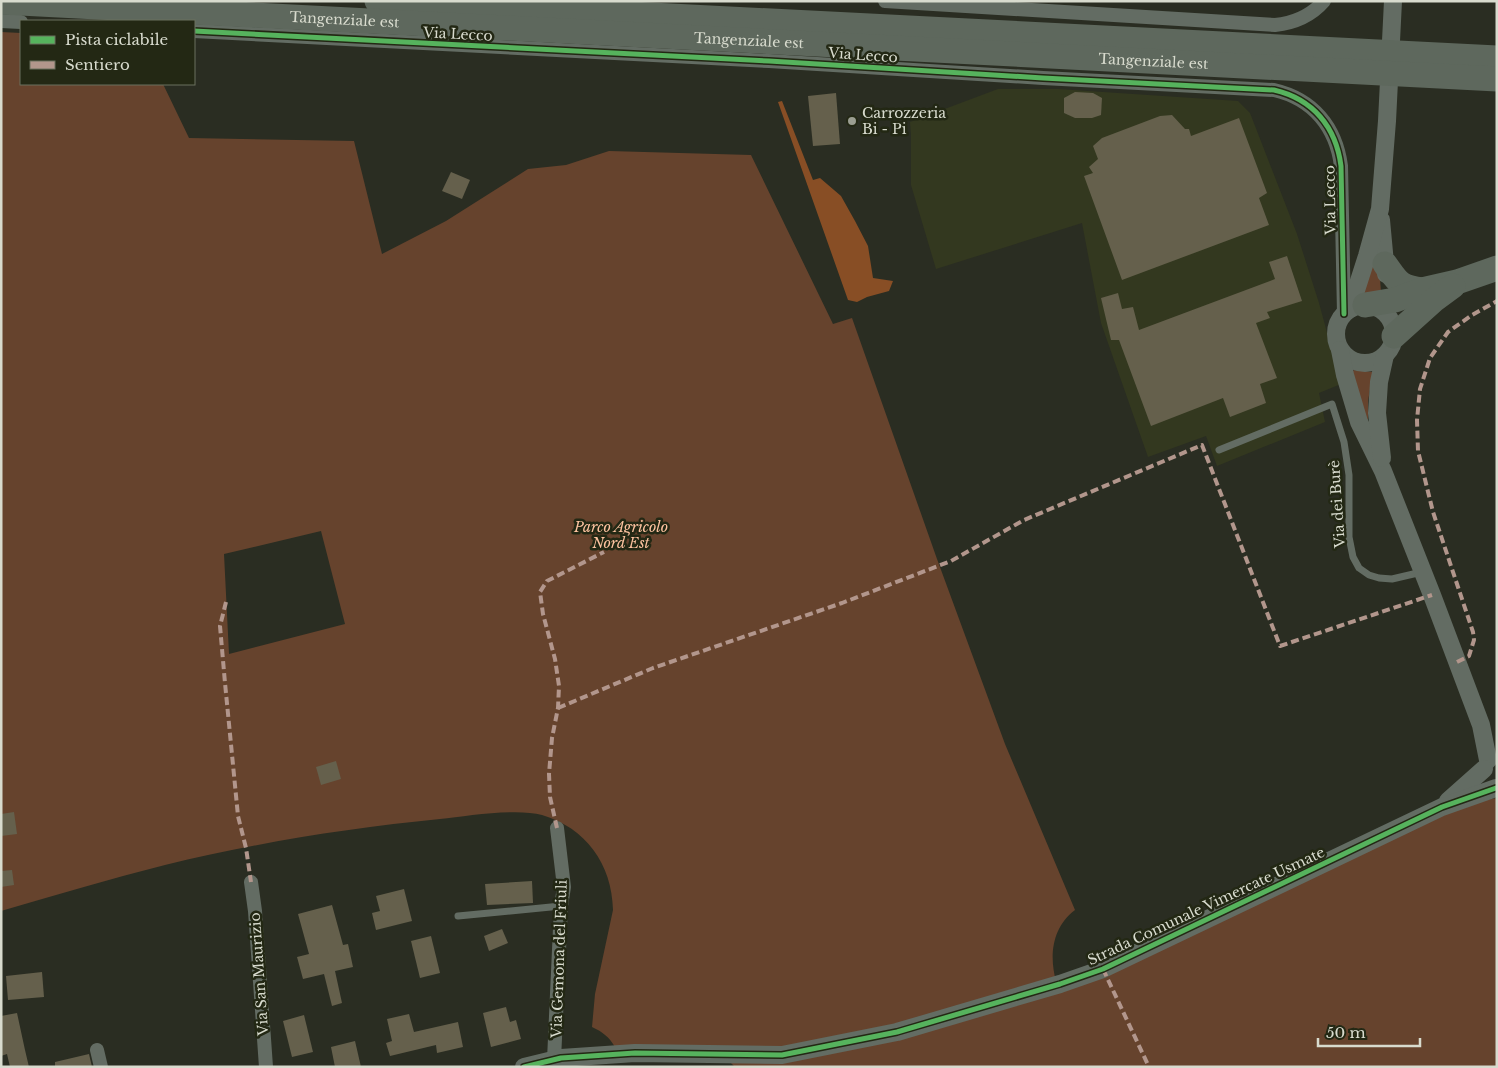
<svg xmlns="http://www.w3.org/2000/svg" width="1498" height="1068" font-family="'Libre Baskerville',serif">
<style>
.built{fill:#33381f}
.green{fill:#66432d;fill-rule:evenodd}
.forest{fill:#884e25}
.building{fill:#65604c}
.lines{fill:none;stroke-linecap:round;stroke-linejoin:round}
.service{stroke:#636c63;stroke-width:7}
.minor{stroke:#636c63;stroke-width:14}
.tertiary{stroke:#636c63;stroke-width:18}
.motorway{stroke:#5e685d;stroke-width:25}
.quiet{stroke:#b2968c;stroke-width:4;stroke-dasharray:8 4;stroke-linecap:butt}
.cycleway-casing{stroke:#232814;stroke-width:8}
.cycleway{stroke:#56b35d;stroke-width:5}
.poi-dot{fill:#9b9e92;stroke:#232814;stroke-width:2}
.labels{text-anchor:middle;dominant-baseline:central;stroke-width:5;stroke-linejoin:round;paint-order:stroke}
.street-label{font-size:14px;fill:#d8dbce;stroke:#232814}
.poi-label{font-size:14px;fill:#d8dbce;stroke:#232814;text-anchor:start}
.park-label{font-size:14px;font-style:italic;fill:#fec3a0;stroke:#232814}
</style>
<rect width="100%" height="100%" fill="#2a2d22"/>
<path class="built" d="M998 89H1058L1238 101 1250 113 1297 234 1319 303 1341 384 1319 393 1325 422 1217 466 1206 436 1148 457 1101 323 1082 223 936 269 911 185V135L910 122Z"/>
<g class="green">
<path d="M1 32 21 33V84H163L189 138 354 141 382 254 446 221 528 169 566 165 609 151 751 155 833 324 852 318 937 559 1005 744 1075 910C1052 927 1049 956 1056 981L1471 802 1497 798V1067H735L730 1062 615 1047C609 1037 603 1032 592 1027L595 994 613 910C612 864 586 828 542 815 517 808 467 816 440 819 348 828 255 843 165 865 110 879 56 895 1 911ZM321 531 345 624 229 654 224 554Z"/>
<path d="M1377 239 1381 292 1361 296Z"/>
<path d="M1354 370 1373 372 1368 401V421L1366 424 1351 373Z"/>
</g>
<path class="forest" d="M782 101 813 180 820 178 841 196 855 221 868 246 873 278 893 281 889 291 867 297 857 302 848 300 778 102Z"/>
<g class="building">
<path d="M1075 92 1093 93 1102 98 1101 115 1092 118H1075L1064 113V98Z"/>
<path d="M836 93 840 144 813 146 808 96Z"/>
<path d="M1172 115 1185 129H1189L1191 136 1239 118 1267 193 1259 198 1269 225 1122 280 1084 176 1093 173 1089 167 1098 159 1093 146 1102 138 1160 116Z"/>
<path d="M451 172 470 180 462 199 442 191Z"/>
<path d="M1287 256 1302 301 1267 312 1270 318 1256 323 1277 378 1260 384 1266 403 1230 417 1223 398 1151 426 1119 340H1111L1101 298 1118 293 1122 309 1133 307 1139 330 1275 279 1269 262Z"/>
<path d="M336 761 341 779 321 785 316 767Z"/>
<path d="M14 812 17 834 1 836V814Z"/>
<path d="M12 870 14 885 1 887V871Z"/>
<path d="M532 881 533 903 487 905 485 884Z"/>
<path d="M404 889 412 921 376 930 372 913 380 911 376 896Z"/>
<path d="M332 905 343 945 348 944 353 967 335 971 342 1003 332 1006 324 974 303 979 297 957 309 954 298 914Z"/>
<path d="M502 929 508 943 489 951 484 936Z"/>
<path d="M431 936 440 973 420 978 411 941Z"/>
<path d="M42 972 44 997 8 1000 6 976Z"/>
<path d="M506 1007 510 1022 516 1020 521 1039 491 1047 483 1013Z"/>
<path d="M17 1013 25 1050 29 1067H10L7 1054 1 1056V1016Z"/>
<path d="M409 1014 414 1032 458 1022 463 1047 437 1053 436 1045 390 1056 386 1043 392 1041 387 1019Z"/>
<path d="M304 1015 313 1052 292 1057 283 1021Z"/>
<path d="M355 1041 361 1067H335L331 1047Z"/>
<path d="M89 1054 92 1067H55V1062Z"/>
</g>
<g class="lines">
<g class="service">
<path d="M1219 450 1332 404 1344 442 1349 475V537L1353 557 1359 568 1369 575 1379 578 1392 579 1422 572"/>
<path d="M458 916 561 906"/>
</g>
<g class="minor">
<path d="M885 1 1275 25C1295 23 1311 16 1324 1"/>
<path d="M1 21 21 22"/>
<path d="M194 31 769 61 1043 78 1274 90C1313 99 1336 127 1341 166L1344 314"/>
<path d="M251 882 255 911 266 1067"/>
<path d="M97 1050 101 1067"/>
<path d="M554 1060 561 906 564 887 557 828"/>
</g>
<g class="tertiary">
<path d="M1381 220 1386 274"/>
<circle cx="1365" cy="334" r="29"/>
<path d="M1350 309 1367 256 1380 209 1387 121 1393 1"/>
<path d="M1340 350 1345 375 1359 422 1383 471 1432 595 1481 725 1488 760"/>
<path d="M1382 458 1377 413 1379 382 1385 355"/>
<path d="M1448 801 1484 769"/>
<path d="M524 1067 561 1058 635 1053 782 1055 897 1032 1060 984 1103 969 1442 807 1496 788"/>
</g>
<g class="motorway">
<path d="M377 1 1497 58"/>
<path id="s1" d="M1 2 1497 79"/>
<path d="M1385 264C1398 282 1399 287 1422 290"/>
<path d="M1365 305 1395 300 1422 290 1457 282 1497 268"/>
<path d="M1394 336 1434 300 1453 286"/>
</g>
<g class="quiet">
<path d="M226 602 220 626 225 683 238 816 246 848 251 882"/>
<path d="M1457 662 1469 656 1474 640 1473 632 1433 512 1418 451 1417 420 1420 389 1430 358 1448 332 1472 315 1497 301"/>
<path d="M558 708 653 668 842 603 951 561 1024 520 1202 445 1280 646 1432 595"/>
<path d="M557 828 550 797 549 774 552 738 558 708 559 686 555 659 543 614 540 592 547 581 604 552"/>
<path d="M1103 969 1149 1067"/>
</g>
<defs>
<g id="cycleway">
<path d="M194 31 769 61 1043 78 1274 90C1313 99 1336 127 1341 166L1344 314"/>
<path d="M524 1067 561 1058 635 1053 782 1055 897 1032 1060 984 1103 969 1442 807 1496 788"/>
</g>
</defs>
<use href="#cycleway" class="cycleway-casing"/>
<use href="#cycleway" class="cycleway"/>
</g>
<circle class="poi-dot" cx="852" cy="121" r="5"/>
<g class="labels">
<g class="street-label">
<text stroke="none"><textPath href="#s1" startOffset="344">Tangenziale est</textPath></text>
<text transform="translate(458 34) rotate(3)">Via Lecco</text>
<text stroke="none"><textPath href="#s1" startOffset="749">Tangenziale est</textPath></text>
<text transform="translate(863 55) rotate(4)">Via Lecco</text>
<text stroke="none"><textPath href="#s1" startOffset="1154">Tangenziale est</textPath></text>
<text transform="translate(1330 200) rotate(-91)">Via Lecco</text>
<text transform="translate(1337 504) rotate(-94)">Via dei Burè</text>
<text transform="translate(1206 906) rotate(-25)">Strada Comunale Vimercate Usmate</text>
<text transform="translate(559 959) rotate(-88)">Via Gemona del Friuli</text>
<text transform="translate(259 974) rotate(-94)">Via San Maurizio</text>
</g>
<g class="poi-label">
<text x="862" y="113">Carrozzeria<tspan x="862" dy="16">Bi - Pi</tspan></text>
</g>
<g class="park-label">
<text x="621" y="527">Parco Agricolo<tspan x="621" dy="16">Nord Est</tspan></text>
</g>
</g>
<rect width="1498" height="1068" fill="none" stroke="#d8dbce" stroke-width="5"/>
<rect x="20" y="20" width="175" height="65" fill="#232814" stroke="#6b705e"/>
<rect x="30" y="36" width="25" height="8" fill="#56b35d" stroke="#6b705e"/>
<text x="65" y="45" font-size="15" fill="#d8dbce">Pista ciclabile</text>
<rect x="30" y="61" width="25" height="8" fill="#b2968c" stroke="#6b705e"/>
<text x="65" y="70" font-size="15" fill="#d8dbce">Sentiero</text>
<path d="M1318 1038v8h102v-8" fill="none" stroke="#d8dbce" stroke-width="2.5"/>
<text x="1326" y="1038" font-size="15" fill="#d8dbce" stroke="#232814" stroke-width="4" paint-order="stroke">50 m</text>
</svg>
